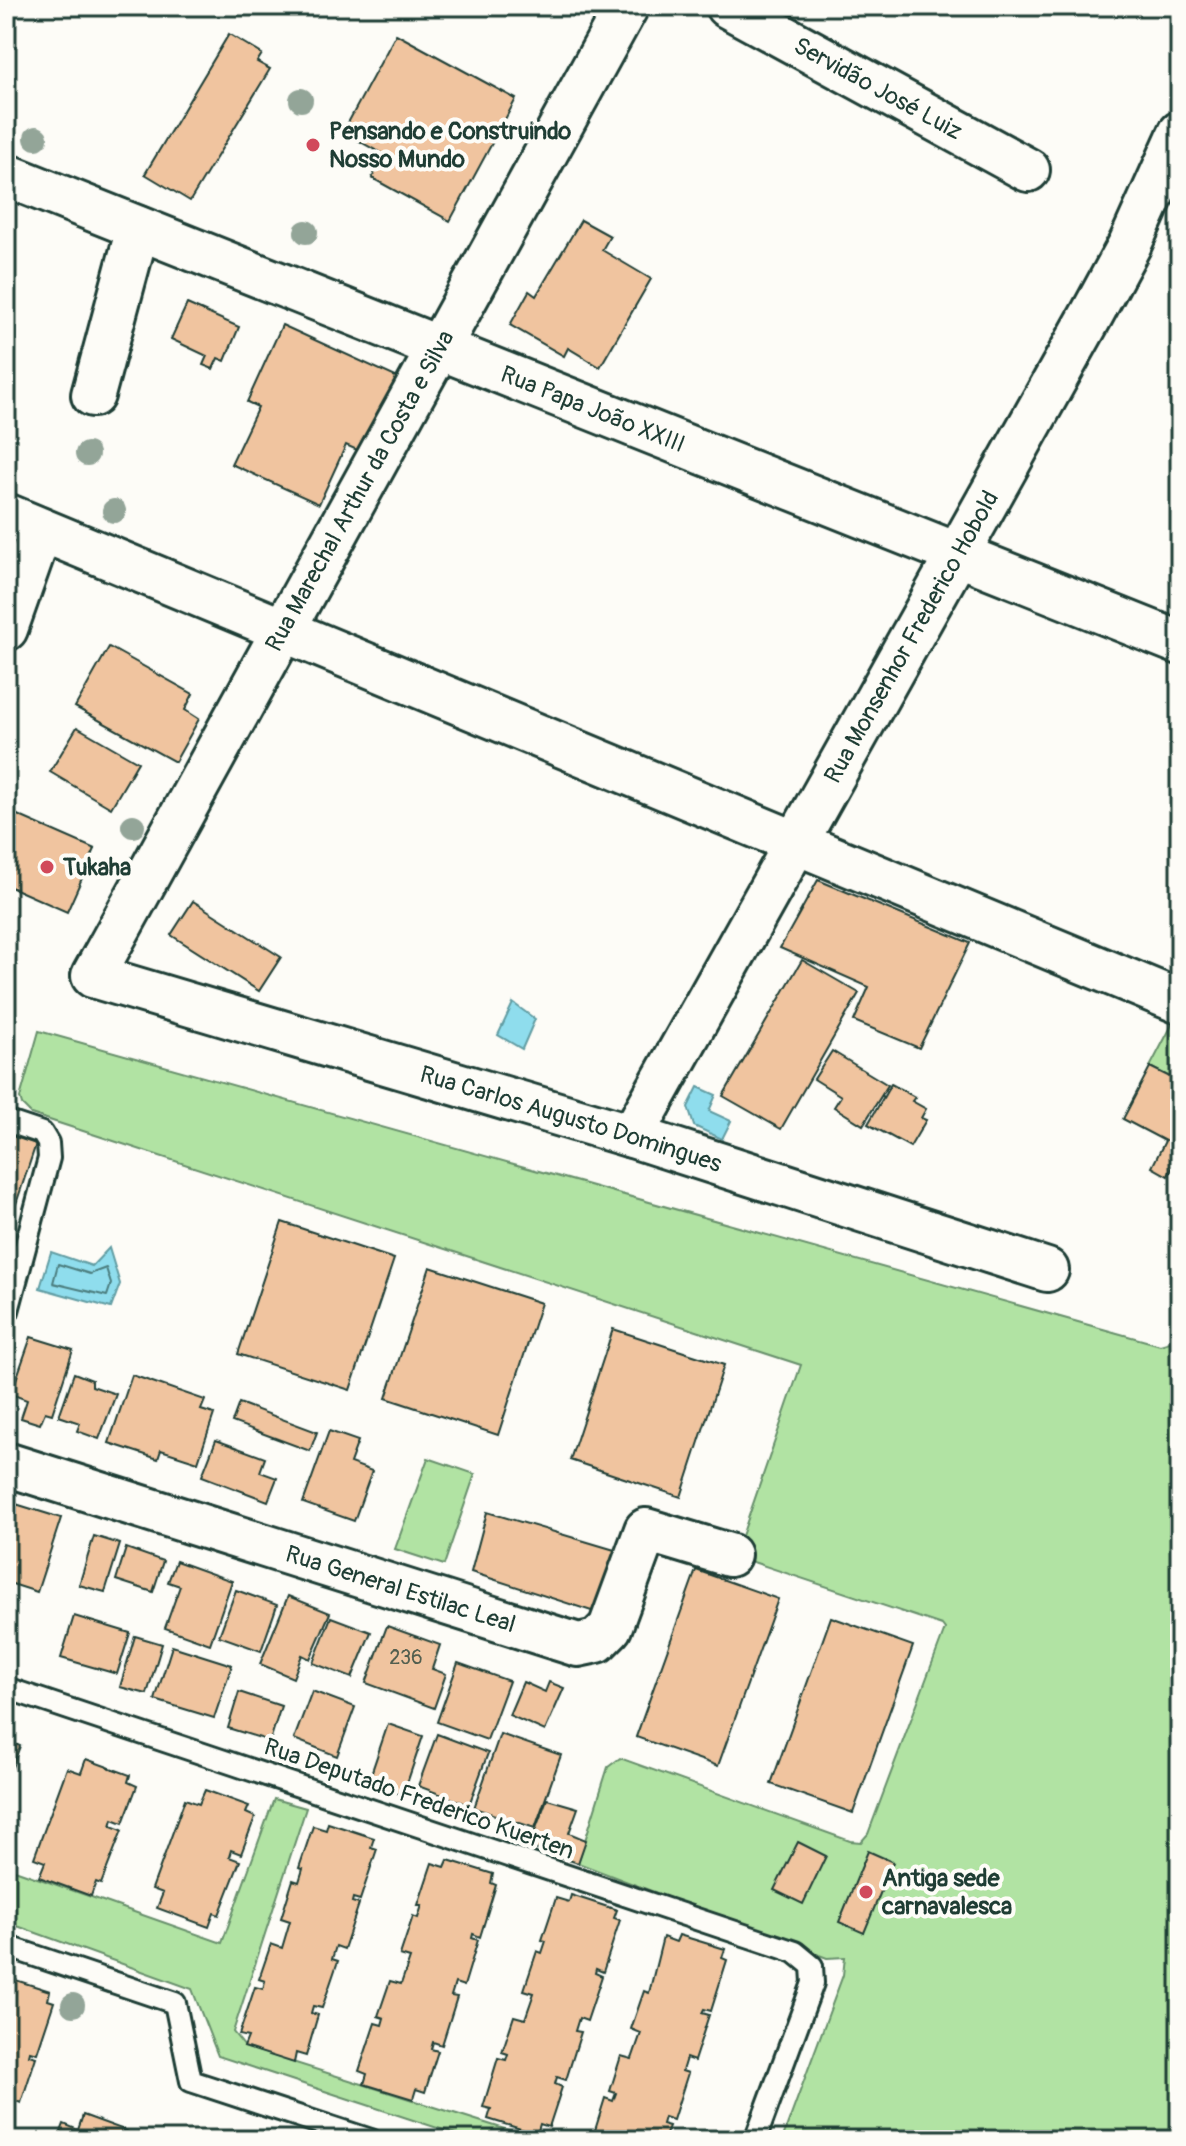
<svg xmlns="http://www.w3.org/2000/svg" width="1186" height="2146" font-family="Pangolin,sans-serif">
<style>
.green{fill:#b1e3a3;stroke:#68906c;stroke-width:2}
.water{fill:#8fdded;stroke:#629da3;stroke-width:2}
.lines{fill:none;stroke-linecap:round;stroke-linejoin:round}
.shore{stroke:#4c7d7e;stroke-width:2}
.building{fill:#f0c49f;stroke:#1f3d34;stroke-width:2}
.service-casing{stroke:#1f3d34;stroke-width:26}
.minor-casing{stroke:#1f3d34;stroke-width:48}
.service{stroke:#fdfcf7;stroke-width:20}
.minor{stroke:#fdfcf7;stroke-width:42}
.tree{fill:#93a598}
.poi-dot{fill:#d1495b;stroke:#fdfcf7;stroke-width:3}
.labels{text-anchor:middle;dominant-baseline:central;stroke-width:8;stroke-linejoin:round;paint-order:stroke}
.number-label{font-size:20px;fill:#535f4f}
.street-label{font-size:24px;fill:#1f3d34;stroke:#fdfcf7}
.poi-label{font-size:24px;font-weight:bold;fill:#1f3d34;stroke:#fdfcf7;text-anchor:start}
</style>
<rect width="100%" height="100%" fill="#fdfcf7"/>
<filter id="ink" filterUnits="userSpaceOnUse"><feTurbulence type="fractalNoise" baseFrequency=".0125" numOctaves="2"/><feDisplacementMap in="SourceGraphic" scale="16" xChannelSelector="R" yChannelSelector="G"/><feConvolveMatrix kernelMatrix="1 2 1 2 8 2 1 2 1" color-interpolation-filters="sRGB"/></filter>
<g filter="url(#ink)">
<g class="green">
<path d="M1173 1023 1180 1027V1082L1150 1067Z"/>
<path d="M39 1031 1160 1345 1180 1339V2140H782L843 1975 845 1957 827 1958 578 1863 608 1767 620 1758 850 1841 861 1842 868 1834 945 1629 942 1625 747 1560 742 1536 801 1365 31 1114 22 1105 20 1098Z"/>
<path d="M428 1458 475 1474 444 1565 395 1549Z"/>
<path d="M274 1799 306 1808 233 2032 245 2047 539 2140H474L218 2056 192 1989 6 1922V1867L222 1943Z"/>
</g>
<g class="water">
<path d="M513 1003 535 1019 522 1049 498 1035Z"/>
<path d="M698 1087 716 1095 709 1111 731 1121 722 1139 694 1126 688 1107Z"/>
<path d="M109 1248 120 1284 111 1308 40 1288 51 1252 92 1266Z"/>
</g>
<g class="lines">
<path class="shore" d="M58 1264 90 1274 106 1268 111 1284 107 1296 53 1283Z"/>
</g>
<g class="building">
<path d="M229 34 262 54 257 62 270 69 190 201 145 174Z"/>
<path d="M396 34 516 99 450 221 372 178 384 155 343 132Z"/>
<path d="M581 220 610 236 602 250 651 279 600 367 568 348 564 356 510 325 529 291 536 296Z"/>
<path d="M187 304 239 327 225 361 218 358 213 369 203 365 207 356 171 339Z"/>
<path d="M282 325 398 378 387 417 364 453 346 445 319 504 231 464 258 407 247 402Z"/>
<path d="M109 647 193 694 185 710 199 719 175 762 75 707Z"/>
<path d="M77 727 138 762 111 808 50 772Z"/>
<path d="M6 810 95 849 67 912 6 885Z"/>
<path d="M818 880 970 943 919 1048 854 1021 869 987 780 948Z"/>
<path d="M193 901 281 957 259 991 171 935Z"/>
<path d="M802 960 859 993 781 1129 723 1096Z"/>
<path d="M832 1051 888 1085 863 1125 834 1107 841 1096 814 1079Z"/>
<path d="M1150 1067 1180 1082V1152L1168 1176 1152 1167 1165 1141 1123 1119Z"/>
<path d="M891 1084 915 1097 912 1101 926 1109 921 1118 926 1120 910 1147 868 1124Z"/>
<path d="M6 1134 36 1144 6 1234Z"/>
<path d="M282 1222 394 1259 350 1390 238 1354Z"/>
<path d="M430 1267 541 1303 498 1435 386 1398Z"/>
<path d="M613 1329 724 1365 681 1497 570 1460Z"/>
<path d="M31 1337 73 1350 52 1414 45 1412 40 1424 21 1418 27 1400 11 1394Z"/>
<path d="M74 1373 92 1380V1386L116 1394 99 1439 77 1431 80 1423 59 1416Z"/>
<path d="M132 1375 205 1400 201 1410 214 1414 198 1462 161 1450 158 1459 109 1443Z"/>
<path d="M239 1403 317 1432 310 1451 232 1422Z"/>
<path d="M329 1431 358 1441 350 1463 372 1471 354 1521 303 1503Z"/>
<path d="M216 1440 265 1458 260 1472 277 1478 268 1501 202 1476Z"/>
<path d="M6 1501 61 1518 37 1592 6 1582Z"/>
<path d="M487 1512 628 1554 610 1617 471 1572Z"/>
<path d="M94 1536 120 1544 105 1592 79 1585Z"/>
<path d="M126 1548 163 1561 153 1592 116 1580Z"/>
<path d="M176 1561 232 1581 210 1644 165 1628 180 1586 168 1582Z"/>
<path d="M696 1570 778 1599 718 1766 636 1737Z"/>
<path d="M236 1590 277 1605 261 1651 219 1636Z"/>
<path d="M288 1596 330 1613 310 1659 302 1655 293 1678 260 1664Z"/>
<path d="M74 1616 130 1633 117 1674 61 1658Z"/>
<path d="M331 1617 371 1632 352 1678 313 1663Z"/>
<path d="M831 1617 913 1646 853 1813 771 1784Z"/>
<path d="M387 1626 440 1645 432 1669 446 1674 434 1708 366 1683Z"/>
<path d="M135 1636 162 1644 147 1694 120 1687Z"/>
<path d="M172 1646 232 1665 214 1718 155 1700Z"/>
<path d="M458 1663 509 1681 487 1740 437 1722Z"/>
<path d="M523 1682 545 1692 549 1682 564 1688 545 1731 509 1715Z"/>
<path d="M312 1691 355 1707 337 1756 294 1739Z"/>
<path d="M239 1692 281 1706 270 1741 228 1728Z"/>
<path d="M388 1724 423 1736 403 1795 368 1783Z"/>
<path d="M6 1732 13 1734 10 1742 20 1746 6 1783Z"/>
<path d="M437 1734 488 1753 469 1805 418 1786Z"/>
<path d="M500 1734 561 1755 535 1828 474 1808Z"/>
<path d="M86 1759 130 1775 128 1782 137 1786 123 1823 113 1819 111 1826 122 1830 101 1884 96 1882 91 1896 39 1877 45 1862 34 1858 67 1768 81 1773Z"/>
<path d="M205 1790 249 1806 246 1813 255 1817 241 1854 231 1850 229 1857 240 1861 219 1915 214 1913 209 1927 157 1908 163 1893 152 1889 185 1799 199 1804Z"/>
<path d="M547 1799 578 1808 569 1833 586 1840 578 1863 529 1847Z"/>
<path d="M328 1823 374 1838 371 1847 377 1849 360 1900 353 1898 352 1902 359 1904 344 1949 336 1946 332 1959 338 1961 322 2008 313 2006 311 2013 318 2015 306 2056 296 2053 294 2063 244 2047 248 2037 239 2035 255 1987 263 1989 265 1981 259 1979 271 1944 282 1948 290 1921 281 1918 293 1880 299 1882 303 1869 299 1868 313 1826 326 1830Z"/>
<path d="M798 1842 826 1856 803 1904 774 1890Z"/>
<path d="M868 1851 893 1862 864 1933 839 1922Z"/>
<path d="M448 1860 493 1874 491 1883 496 1885 480 1937 473 1934 472 1938 478 1940 464 1986 455 1983 451 1996 457 1997 442 2045 433 2042 431 2049 438 2051 425 2092 416 2089 413 2099 364 2084 367 2074 359 2071 375 2023 382 2025 384 2018 378 2016 390 1981 401 1984 410 1958 400 1955 413 1916 418 1918 422 1905H418L432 1863 445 1867Z"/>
<path d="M571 1895 617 1910 614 1918 620 1920 603 1972 596 1969 595 1973 602 1976 587 2021 579 2018 575 2031 581 2032 566 2080 557 2077 555 2084 562 2087 549 2127 540 2124 537 2134 488 2119 491 2109 483 2107 498 2058 506 2060 508 2054 502 2052 514 2016 525 2019 534 1993 524 1990 537 1951 542 1953 546 1941 542 1940 556 1898 569 1902Z"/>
<path d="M679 1935 725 1949 722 1958 727 1960 711 2011 704 2009 702 2013 709 2015 694 2061 686 2058 682 2071 688 2073 673 2120 664 2117 662 2124 669 2126 664 2140H592L605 2098 613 2101 616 2093 610 2091 621 2056 632 2059 641 2033 631 2029 644 1991 649 1993 663 1937 676 1942Z"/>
<path d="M6 1977 50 1991 48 2000 54 2002 37 2053 30 2051 29 2055 36 2057 21 2103 13 2100 8 2112 14 2114 6 2140Z"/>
<path d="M83 2115 127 2131 124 2138 129 2140H58L64 2124 78 2130Z"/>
</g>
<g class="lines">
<defs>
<g id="service">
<path d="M6 1121 42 1133 48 1143 49 1158 8 1311"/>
<path d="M6 1688 795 1952 812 1966 813 1983 755 2140"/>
<path d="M6 1946 175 2003 191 2081 371 2140"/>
</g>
<g id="minor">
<path id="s1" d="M627 6 93 976 632 1136 1047 1270"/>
<path id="s2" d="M727 6 1028 170"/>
<path id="s3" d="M6 175 1180 643"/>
<path d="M93 395 138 228"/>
<path d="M6 515 1180 1002"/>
<path d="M6 629 41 530"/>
<path id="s4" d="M632 1136 1092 314 1130 244 1180 133"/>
<path id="s5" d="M6 1464 578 1645 597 1641 610 1628 646 1530 729 1555"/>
</g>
</defs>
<use href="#service" class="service-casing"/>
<use href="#minor" class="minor-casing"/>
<use href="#service" class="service"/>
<use href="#minor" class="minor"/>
</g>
<g class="tree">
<circle cx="301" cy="100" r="12"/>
<circle cx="36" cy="138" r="12"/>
<circle cx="306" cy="232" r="12"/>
<circle cx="87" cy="454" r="12"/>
<circle cx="114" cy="511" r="12"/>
<circle cx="133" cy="826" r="12"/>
<circle cx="73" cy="2005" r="12"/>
</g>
</g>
<g class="poi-dot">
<circle cx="313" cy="145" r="8"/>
<circle cx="47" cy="867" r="8"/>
<circle cx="866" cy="1892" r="8"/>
</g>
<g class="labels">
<g class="number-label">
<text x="406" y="1657">236</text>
</g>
<g class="street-label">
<text stroke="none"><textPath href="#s2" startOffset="172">Servidão José Luiz</textPath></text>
<text stroke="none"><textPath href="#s3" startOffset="632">Rua Papa João XXIII</textPath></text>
<text transform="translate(360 491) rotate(-61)">Rua Marechal Arthur da Costa e Silva</text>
<text stroke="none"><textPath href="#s4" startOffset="572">Rua Monsenhor Frederico Hobold</textPath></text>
<text stroke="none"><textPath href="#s1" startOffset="1606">Rua Carlos Augusto Domingues</textPath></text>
<text stroke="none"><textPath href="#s5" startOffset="414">Rua General Estilac Leal</textPath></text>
<text transform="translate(419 1799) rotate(19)">Rua Deputado Frederico Kuerten</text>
</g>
<g class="poi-label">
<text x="329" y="131">Pensando e Construindo<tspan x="329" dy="28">Nosso Mundo</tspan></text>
<text x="63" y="867">Tukaha</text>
<text x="882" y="1878">Antiga sede<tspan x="882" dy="28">carnavalesca</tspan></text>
</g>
</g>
<rect width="1186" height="2146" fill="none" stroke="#fdfcf7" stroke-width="32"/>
<rect x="16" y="16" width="1154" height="2114" fill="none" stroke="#1f3d34" stroke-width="3" filter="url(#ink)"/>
</svg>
